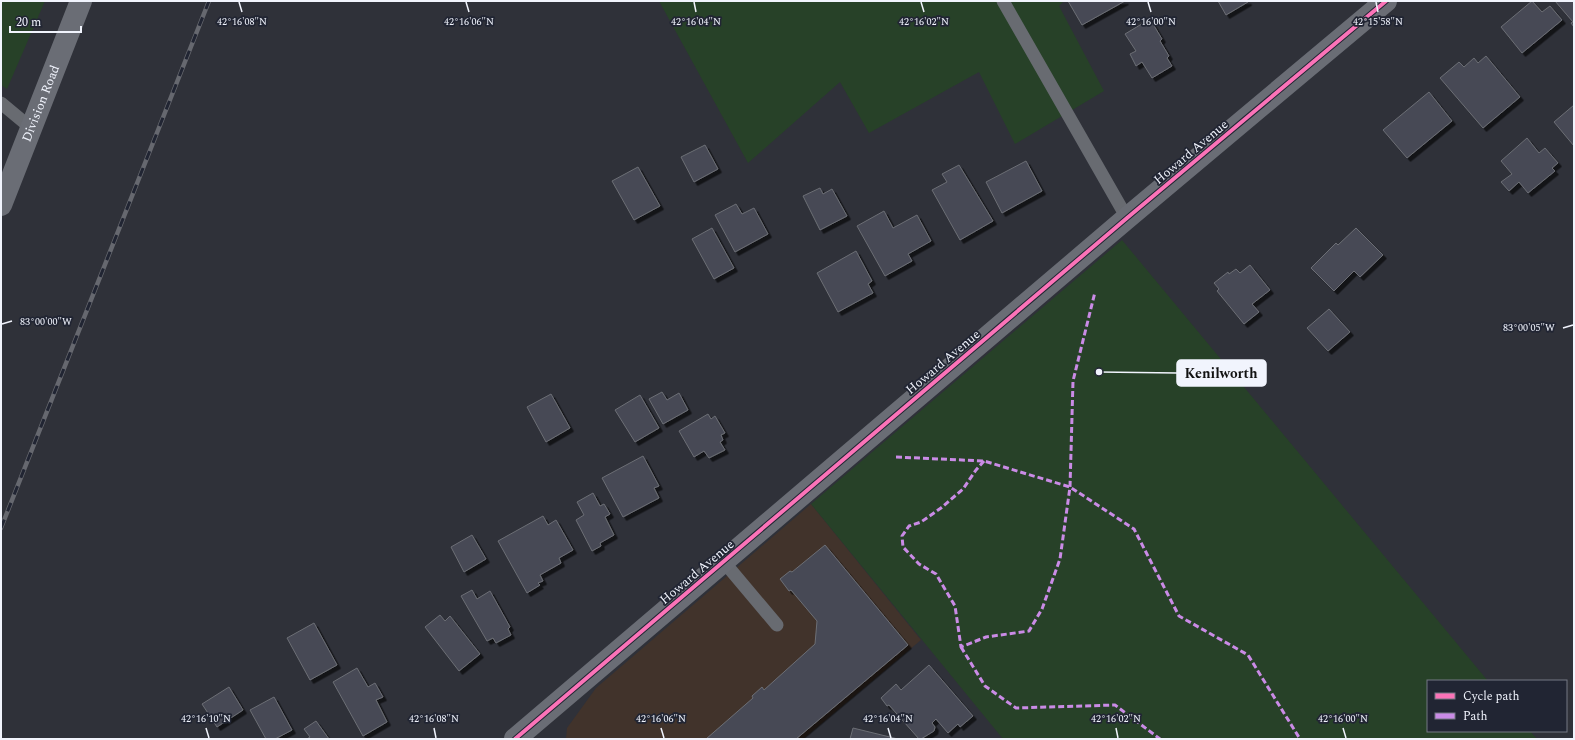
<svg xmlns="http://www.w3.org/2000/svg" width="1575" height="740" font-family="Spectral,serif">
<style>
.commercial{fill:#41332b}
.green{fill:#274128}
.building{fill:#474a55;stroke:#6c6e75;filter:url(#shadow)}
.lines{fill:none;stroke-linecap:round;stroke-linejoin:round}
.lane{stroke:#686b71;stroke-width:13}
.secondary{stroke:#6a6d75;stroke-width:22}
.rail-casing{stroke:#66686f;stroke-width:4.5}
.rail{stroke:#212533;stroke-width:3;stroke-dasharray:9;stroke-linecap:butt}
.quiet{stroke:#ca8be6;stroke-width:3;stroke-dasharray:6 3;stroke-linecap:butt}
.cycleway-casing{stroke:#212533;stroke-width:6}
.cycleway{stroke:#fb73b8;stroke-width:4}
.ticks{fill:none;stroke:#f1f4fd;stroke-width:1.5}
.labels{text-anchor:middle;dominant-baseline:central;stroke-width:3.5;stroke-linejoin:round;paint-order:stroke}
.street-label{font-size:13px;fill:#f1f4fd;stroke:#212533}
.ticks-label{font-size:10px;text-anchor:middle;fill:#f1f4fd;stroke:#212533;stroke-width:3.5;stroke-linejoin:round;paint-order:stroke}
.leader{fill:none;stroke:#f1f4fd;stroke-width:1.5}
.callout-dot{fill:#f1f4fd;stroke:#212533;stroke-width:1.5}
.callout{fill:#f1f4fd;stroke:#f1f4fd;stroke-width:1.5}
.callout-label{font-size:14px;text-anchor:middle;font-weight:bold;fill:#111}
</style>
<defs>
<filter id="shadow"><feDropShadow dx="3.5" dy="3.5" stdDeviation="0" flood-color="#0009"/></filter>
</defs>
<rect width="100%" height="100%" fill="#2f3139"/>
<path class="commercial" d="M811 504 921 640 803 739H566L567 728 596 688Z"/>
<g class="green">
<path d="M1 1H45L7 89 1 85Z"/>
<path d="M659 1H1064L1059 6 1104 91 1015 144 979 72 869 133 840 82 748 163Z"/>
<path d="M1122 240 1488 681H1428V731H1530L1537 739H1003L811 504Z"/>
</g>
<g class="building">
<path d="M1068 1H1125L1082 25Z"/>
<path d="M1218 1H1248V2L1226 15Z"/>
<path d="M1532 1 1542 12 1550 6 1562 20 1522 53 1501 27Z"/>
<path d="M1555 1H1574V27L1571 23 1573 22Z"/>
<path d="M1150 19 1162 39 1160 41 1169 56 1167 58 1172 66 1152 78 1142 62 1136 66 1130 54 1136 51 1125 34Z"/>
<path d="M1486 56 1520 97 1483 128 1440 78 1459 62 1464 67 1474 58 1478 63Z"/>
<path d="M1429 92 1452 121 1407 158 1383 130Z"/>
<path d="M1574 105V146L1554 122Z"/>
<path d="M1527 138 1539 153 1545 148 1558 163 1552 168 1555 171 1528 193 1519 182 1509 191 1501 182 1512 174 1501 161Z"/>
<path d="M705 145 718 169 694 182 681 157Z"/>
<path d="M1026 161 1042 191 1002 213 986 182Z"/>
<path d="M959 165 993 221 960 240 932 190 947 182 942 174Z"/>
<path d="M638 167 660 206 634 220 612 181Z"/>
<path d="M820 188 823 194 832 189 847 216 820 230 803 196Z"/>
<path d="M736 204 742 214 754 208 768 234 735 252 715 215Z"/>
<path d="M884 211 893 228 917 215 931 241 908 254 912 261 885 276 857 226Z"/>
<path d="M712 228 734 268 714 279 692 239Z"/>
<path d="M1356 228 1383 255 1360 277 1354 271 1334 291 1311 268 1336 243 1338 245Z"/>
<path d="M856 251 872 281 868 284 873 293 838 312 817 273Z"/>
<path d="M1250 265 1270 290 1252 304 1259 312 1244 324 1217 291 1219 289 1214 283 1228 272 1229 274 1236 269 1240 273Z"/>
<path d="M1329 309 1350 332 1328 351 1307 328Z"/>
<path d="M662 392 667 400 679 393 688 410 663 424 649 399Z"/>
<path d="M551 394 570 428 546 442 527 407Z"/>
<path d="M640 395 659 428 635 442 615 410Z"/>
<path d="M708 414 711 419 715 416 725 433 721 435 723 440 720 442 725 450 709 458 704 451 694 457 679 431Z"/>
<path d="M643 456 659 486 654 488 659 498 623 517 602 478Z"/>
<path d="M593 493 600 506 604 504 610 514 605 517 614 535 600 543 601 546 592 551 576 520 584 515 577 502Z"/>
<path d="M543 516 548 525 556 520 573 550 559 558 561 563 540 575 543 581 538 583 540 585 527 593 498 541Z"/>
<path d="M472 535 486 559 464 572 451 547Z"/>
<path d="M825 545 908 645 796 739H706L753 698 752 696 762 687 764 690 815 644 817 621 791 590 789 591 780 579 790 571 792 572Z"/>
<path d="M472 590 477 599 490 591 510 627 508 629 511 635 496 643 493 638 487 641 461 596Z"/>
<path d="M440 615 445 621 450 616 480 654 459 671 425 627Z"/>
<path d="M314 623 337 665 310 680 287 638Z"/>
<path d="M929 665 973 716 960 727 958 724 948 733 936 719 932 723 935 727 934 731 921 739H919L889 705 887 706 881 698 896 684 901 690Z"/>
<path d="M357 668 368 687 375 683 383 697 376 700 387 722 363 736 333 682Z"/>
<path d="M229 687 243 710 217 727 202 704Z"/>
<path d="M274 697 292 730 275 739H266L250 710Z"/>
<path d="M316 721 329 739H307L310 737 304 729Z"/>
<path d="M853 728 898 739H850Z"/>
</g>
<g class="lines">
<g class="lane">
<path d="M1003 1 1127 218"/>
<path d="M1 103 31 128"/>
<path d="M724 562 777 625"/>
</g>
<g class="secondary">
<path id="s1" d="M1 205 81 1"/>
<path d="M515 739 1127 218 1386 1"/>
</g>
<defs>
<path id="rail" d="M1 528 209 1"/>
</defs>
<use href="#rail" class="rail-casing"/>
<use href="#rail" class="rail"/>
<g class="quiet">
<path d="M896 457 984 461 1070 487 1134 529 1179 616 1248 655 1300 739"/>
<path d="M984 461 976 470 963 489 941 508 921 522 909 526 902 536 903 547 919 564 936 574 955 606 961 647 986 637 1029 631 1042 609 1060 559 1070 487 1073 381 1095 292"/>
<path d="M961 647 985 686 1016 708 1115 705 1160 739"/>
</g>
<defs>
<path id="cycleway" d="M515 739 1127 218 1386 1"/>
</defs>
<use href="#cycleway" class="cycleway-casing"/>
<use href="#cycleway" class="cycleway"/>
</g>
<path class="ticks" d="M239 2 242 12M466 2 469 12M694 2 696 12M921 2 924 12M1148 2 1151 12M1376 2 1378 12M2 324 12 321M1563 328 1573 325M206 728 209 738M434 728 436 738M661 728 664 738M888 728 891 738M1116 728 1118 738M1343 728 1346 738"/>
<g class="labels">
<g class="street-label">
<text stroke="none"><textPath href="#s1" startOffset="109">Division Road</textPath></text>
<text transform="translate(1191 152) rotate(-40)">Howard Avenue</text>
<text transform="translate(943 362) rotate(-40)">Howard Avenue</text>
<text transform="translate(697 572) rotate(-40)">Howard Avenue</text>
</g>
</g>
<g class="ticks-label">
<text x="924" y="25">42°16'02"N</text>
<text x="1378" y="25">42°15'58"N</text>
<text x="242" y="25">42°16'08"N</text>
<text x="469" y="25">42°16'06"N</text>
<text x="696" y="25">42°16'04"N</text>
<text x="1151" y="25">42°16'00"N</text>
<text x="46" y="325">83°00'00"W</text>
<text x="1529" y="331">83°00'05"W</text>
<text x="206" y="722">42°16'10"N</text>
<text x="434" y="722">42°16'08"N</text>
<text x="661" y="722">42°16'06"N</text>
<text x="888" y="722">42°16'04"N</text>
<text x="1116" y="722">42°16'02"N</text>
<text x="1343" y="722">42°16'00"N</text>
</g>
<path class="leader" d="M1099 372L1177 373"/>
<circle class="callout-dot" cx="1099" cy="372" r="4"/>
<rect class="callout" x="1177" y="360" width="89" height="26" rx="4"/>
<g class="callout-label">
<text x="1221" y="378">Kenilworth</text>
</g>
<rect width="1575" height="740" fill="none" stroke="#f1f4fd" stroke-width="4"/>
<rect x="1427" y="680" width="140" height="52" fill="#212533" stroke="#747884"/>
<rect x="1435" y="693" width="20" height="6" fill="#fb73b8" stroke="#747884"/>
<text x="1463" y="700" font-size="12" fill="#f1f4fd">Cycle path</text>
<rect x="1435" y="713" width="20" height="6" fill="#ca8be6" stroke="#747884"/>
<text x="1463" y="720" font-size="12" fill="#f1f4fd">Path</text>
<path d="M10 26v6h71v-6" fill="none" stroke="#f1f4fd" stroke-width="2"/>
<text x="16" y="26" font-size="12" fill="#f1f4fd" stroke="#212533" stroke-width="3" paint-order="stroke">20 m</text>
</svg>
